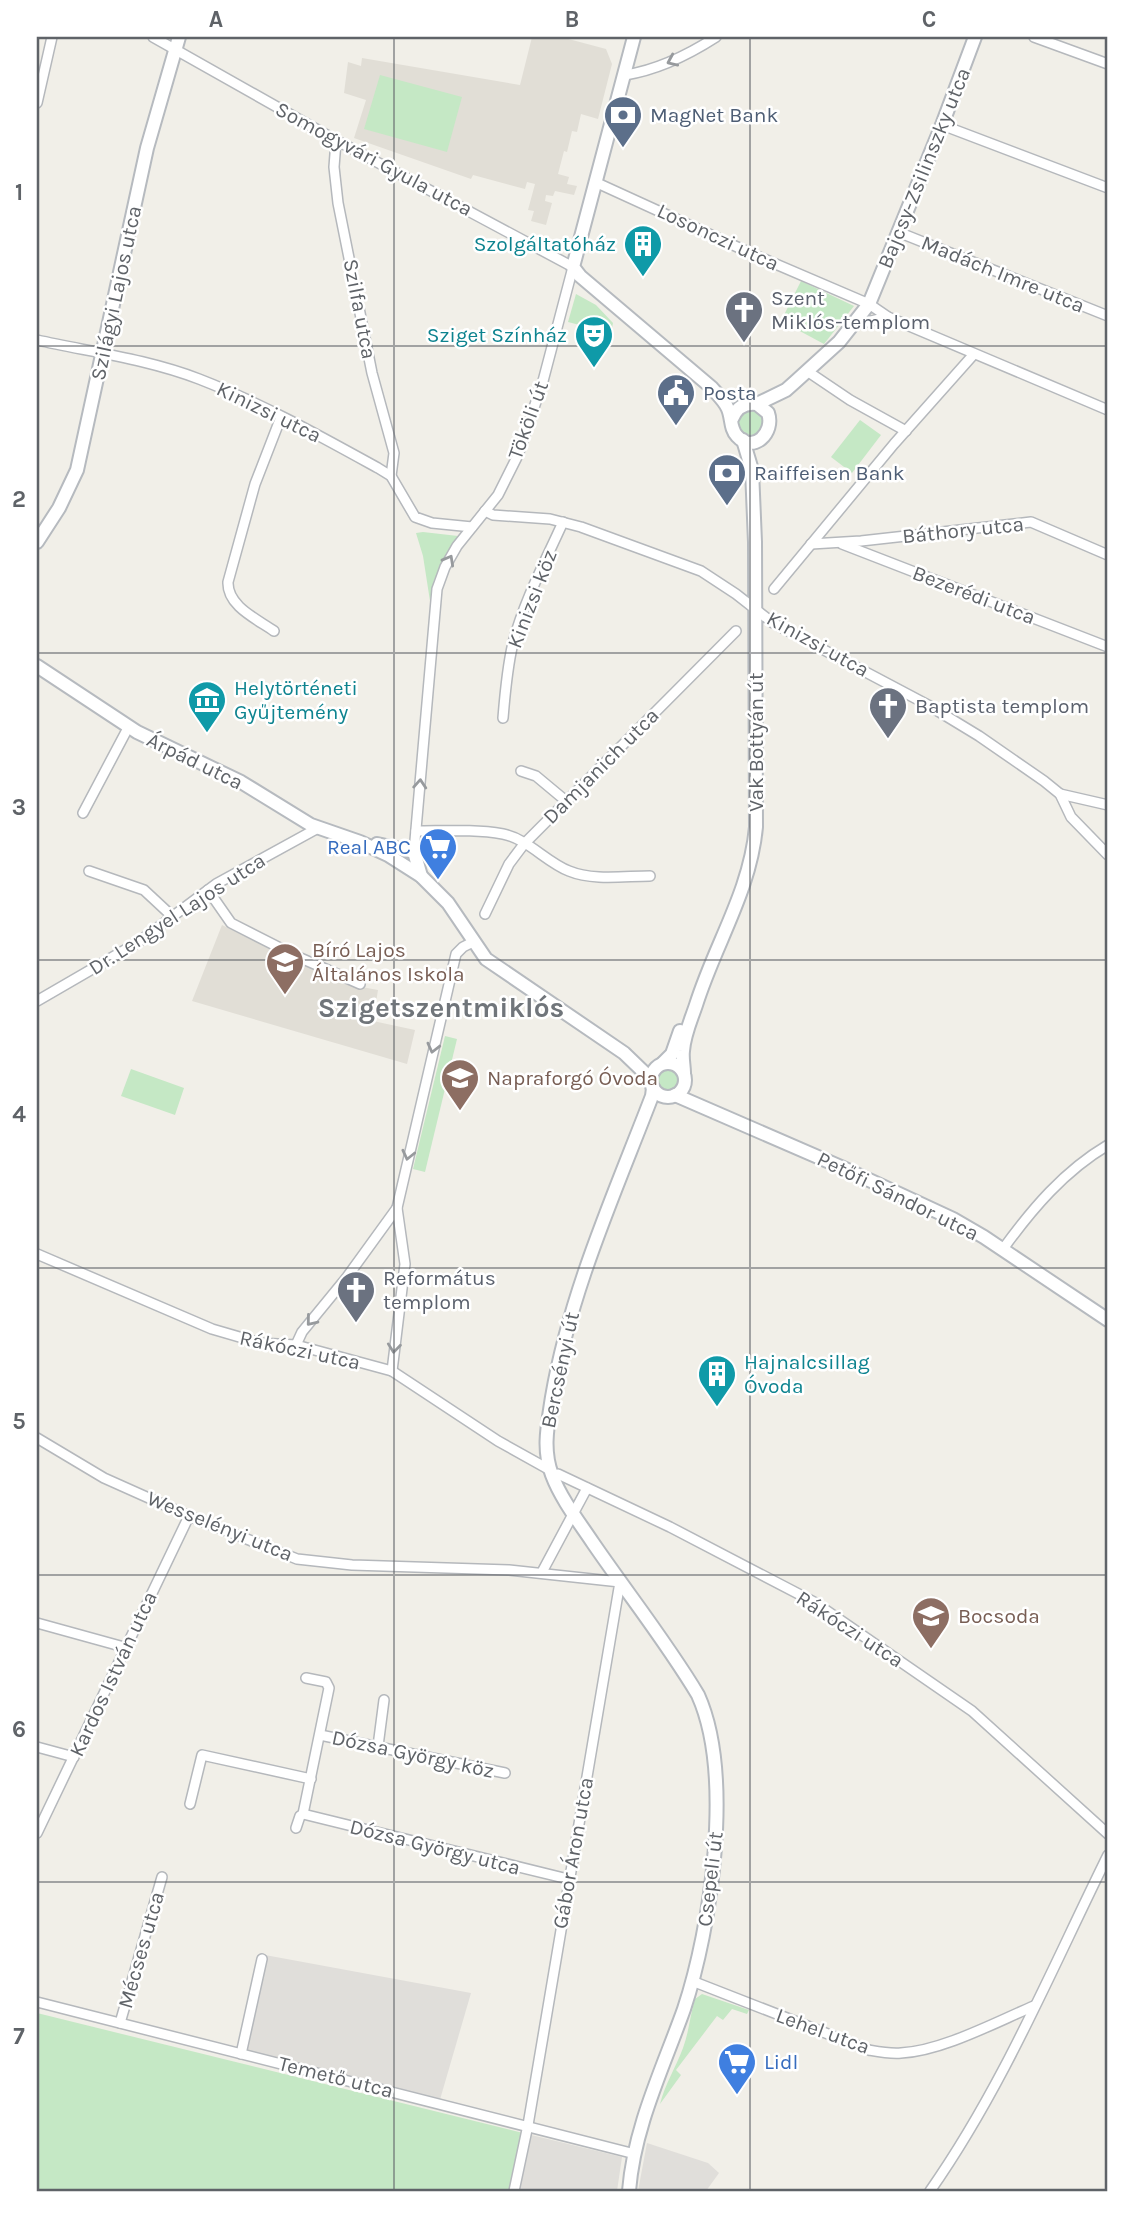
<svg xmlns="http://www.w3.org/2000/svg" width="1145" height="2228" font-family="Karla,sans-serif">
<style>
.industrial{fill:#e0deda}
.education{fill:#e1ded6}
.green{fill:#c5e8c5}
.lines{fill:none;stroke-linecap:round;stroke-linejoin:round}
.street-casing{stroke:#b5b8bc;stroke-width:12}
.secondary-casing{stroke:#b6babf;stroke-width:16}
.street{stroke:#fff;stroke-width:9}
.secondary{stroke:#fff;stroke-width:12}
.oneway{stroke:#979a9d}
.grid{fill:none;stroke:#5f6368;stroke-width:2;stroke-opacity:0.55}
.labels{text-anchor:middle;dominant-baseline:central;stroke-width:5;stroke-linejoin:round;paint-order:stroke}
.service-label{font-size:21px;fill:#4e5e75;stroke:#fff;text-anchor:start}
.street-label{font-size:21px;fill:#5f6368;stroke:#fff}
.culture-label{font-size:21px;fill:#0d838f;stroke:#fff;text-anchor:end}
.worship-label{font-size:21px;fill:#5b616d;stroke:#fff;text-anchor:start}
.shop-label{font-size:21px;fill:#366cbe;stroke:#fff;text-anchor:end}
.education-label{font-size:21px;fill:#785e54;stroke:#fff;text-anchor:start}
.district-label{font-size:28px;font-weight:bold;fill:#70757a;stroke:#fff}
.neatline{fill:none;stroke:#5f6368;stroke-width:2.5}
.grid-label{font-size:23px;text-anchor:middle;font-weight:bold;fill:#5f6368}
</style>
<rect width="100%" height="100%" fill="#f1efe8"/>
<g class="industrial">
<path d="M265 1955 471 1993 439 2103 243 2054Z"/>
<path d="M523 2133 622 2157 617 2191H512Z"/>
<path d="M647 2143 708 2163 719 2173 706 2191H638Z"/>
</g>
<g class="education">
<path d="M532 37H561L606 49 612 64 598 119 581 114 577 132 572 131 567 152 564 151 558 174 569 177 567 184 577 186 574 195 555 191 553 196 546 195 545 201 552 203 546 225 531 221 534 211 528 210 535 184 527 182 525 189 473 175 471 179 354 138 366 100 344 93 348 62 361 66 362 58 520 85Z"/>
<path d="M222 925 340 983 378 990 373 1021 415 1030 407 1064 192 1001Z"/>
</g>
<g class="green">
<path d="M380 75 462 97 447 152 364 129Z"/>
<path d="M801 281 854 306 824 344 781 321Z"/>
<path d="M576 294 596 305 613 323 611 333 568 322Z"/>
<circle cx="751" cy="422" r="13"/>
<path d="M860 420 881 435 852 473 831 457Z"/>
<path d="M423 532 458 536 434 580 430 601 423 556 416 533Z"/>
<path d="M445 1036 457 1039 425 1172 413 1169Z"/>
<path d="M131 1069 184 1088 175 1115 121 1096Z"/>
<circle cx="668" cy="1080" r="11"/>
<path d="M702 1994 749 2010 747 2014 732 2009 723 2020 717 2016 676 2070 681 2075 660 2104C665 2084 676 2067 683 2048 689 2032 690 2015 695 1999Z"/>
<path d="M37 2013 523 2133 512 2191H37Z"/>
</g>
<g class="lines">
<defs>
<g id="street">
<path d="M153 37 332 138 573 267 543 381 518 455 498 495 457 546 445 567 437 589 414 852"/>
<path d="M1034 37 1108 64"/>
<path d="M625 75C658 70 688 55 716 37"/>
<path d="M37 103 52 37"/>
<path d="M942 125 1108 188"/>
<path d="M336 141 334 167 338 203 372 373 394 453 391 476"/>
<path d="M595 182 757 256 869 304 888 317 1108 410"/>
<path d="M898 232 1108 316"/>
<path d="M854 325 888 317"/>
<path d="M37 340C91 352 147 359 199 379 261 403 320 436 378 468L391 476 415 517 432 523 472 527"/>
<path d="M807 371 850 400 906 431"/>
<path d="M485 511 493 515 550 519 581 527 701 571 736 594 773 623 928 705 979 736 1044 781 1060 794 1071 817 1108 855"/>
<path d="M811 544 861 541 1031 522 1108 555"/>
<path d="M842 544 1108 647"/>
<path d="M774 589 894 444 974 354"/>
<path d="M274 631C257 619 227 606 228 582L255 484 281 417"/>
<path d="M503 718C505 693 507 668 513 643 524 601 545 562 563 522"/>
<path d="M521 771 536 776 566 801"/>
<path d="M1060 794 1108 805"/>
<path d="M83 813 129 726"/>
<path d="M416 831C445 831 475 829 503 834 528 839 546 862 569 871 593 881 625 876 650 876"/>
<path d="M89 871 144 890 173 917"/>
<path d="M208 890 231 923 296 956 360 984"/>
<path d="M485 914 509 864 524 844 736 631"/>
<path d="M37 1001 137 943 216 884 318 828"/>
<path d="M1003 1249C1032 1209 1064 1171 1108 1145"/>
<path d="M37 1254 212 1329 260 1343 296 1345 392 1371 498 1441 550 1470"/>
<path d="M296 1345 302 1332 347 1277 397 1208"/>
<path d="M392 1371 405 1264 397 1208 456 954 463 947 473 942"/>
<path d="M37 1438 104 1478 189 1516 297 1559 352 1565 509 1570 620 1582 528 2125 514 2191"/>
<path d="M558 1474 670 1527 814 1602 972 1711 1108 1834"/>
<path d="M542 1572 587 1488"/>
<path d="M37 1623 124 1647"/>
<path d="M320 1735 505 1773"/>
<path d="M378 1746 384 1700"/>
<path d="M37 1747 74 1757"/>
<path d="M190 1804 202 1755 311 1779"/>
<path d="M303 1814 568 1879"/>
<path d="M296 1828 300 1816 303 1814 329 1688 326 1682 306 1678"/>
<path d="M37 1833 189 1516"/>
<path d="M692 1981 869 2050C880 2052 890 2054 901 2053 942 2051 996 2022 1034 2006"/>
<path d="M37 2002 635 2154"/>
<path d="M120 2023 162 1877"/>
<path d="M241 2054 262 1959"/>
<path d="M930 2191C1003 2087 1052 1968 1108 1855"/>
</g>
<g id="secondary">
<path d="M634 37 573 267 580 276 711 387C717 394 725 401 728 409 732 418 730 429 737 436 753 454 775 433 768 413L757 404C744 402 736 408 732 419"/>
<path d="M757 404 786 390 795 382 839 342 869 304 942 125 975 37"/>
<path d="M37 542 59 508 77 470 147 148 179 37"/>
<path d="M37 666 137 732 241 782 311 825 360 842 388 855 421 876 448 903 486 959 624 1053 651 1079"/>
<path d="M377 844 414 852 421 876"/>
<circle cx="668" cy="1080" r="17"/>
<path d="M663 1063 672 1054 680 1031"/>
<path d="M684 1073C684 1066 682 1058 683 1051 684 1035 691 1020 696 1005 715 944 750 892 756 827L755 542 752 470 743 440"/>
<path d="M675 1095 841 1167 953 1219 984 1237 1108 1320"/>
<path d="M629 2191C634 2127 663 2068 684 2009 711 1928 734 1775 698 1695 667 1643 628 1594 593 1543 579 1522 561 1499 552 1475 542 1449 548 1424 552 1397 570 1292 614 1195 652 1096L653 1088"/>
</g>
</defs>
<use href="#street" class="street-casing"/>
<use href="#secondary" class="secondary-casing"/>
<use href="#street" class="street"/>
<use href="#secondary" class="secondary"/>
</g>
<defs><path id="oneway-chevron" d="M-2-3.5L2.5 0L-2 3.5" fill="none" stroke-width="1.6" stroke-linecap="round" stroke-linejoin="round" transform="scale(1.75)"/></defs>
<g class="oneway">
<use href="#oneway-chevron" transform="translate(672 61) rotate(156)"/>
<use href="#oneway-chevron" transform="translate(449 560) rotate(-61)"/>
<use href="#oneway-chevron" transform="translate(420 784) rotate(-86)"/>
<use href="#oneway-chevron" transform="translate(433 1048) rotate(104)"/>
<use href="#oneway-chevron" transform="translate(408 1155) rotate(103)"/>
<use href="#oneway-chevron" transform="translate(311 1321) rotate(129)"/>
<use href="#oneway-chevron" transform="translate(394 1348) rotate(96)"/>
</g>
<path class="grid" d="M394 37V2191M750 37V2191M37 346H1108M37 653H1108M37 960H1108M37 1268H1108M37 1575H1108M37 1882H1108"/>
<defs>
<symbol id="bank-pin" viewBox="-11 -11 22 30"><path d="M0 17L-7.5 6A9.5 9.5 0 1 1 7.5 6Z" fill="#5c6f8a" stroke="#fff"/><path d="M-6-4H6V4H-6ZM0-2.3a2.3 2.3 0 1 0 0 4.6a2.3 2.3 0 1 0 0-4.6Z" fill="#fff"/></symbol>
<symbol id="building-pin" viewBox="-11 -11 22 30"><path d="M0 17L-7.5 6A9.5 9.5 0 1 1 7.5 6Z" fill="#0f9aa8" stroke="#fff"/><path d="M-4-6H4V6H1V3H-1V6H-4ZM-2.5-4.3h1.7v1.8h-1.7ZM.8-4.3h1.7v1.8H.8ZM-2.5-1h1.7V.8h-1.7ZM.8-1h1.7V.8H.8Z" fill="#fff"/></symbol>
<symbol id="church-pin" viewBox="-11 -11 22 30"><path d="M0 17L-7.5 6A9.5 9.5 0 1 1 7.5 6Z" fill="#6b7280" stroke="#fff"/><path d="M-1.2-6h2.4v3.5h3.3v2.4h-3.3V6h-2.4V-.1h-3.3v-2.4h3.3Z" fill="#fff"/></symbol>
<symbol id="theatre-pin" viewBox="-11 -11 22 30"><path d="M0 17L-7.5 6A9.5 9.5 0 1 1 7.5 6Z" fill="#0f9aa8" stroke="#fff"/><path d="M-5-5.5Q0-4 5-5.5V0Q5 5 0 6Q-5 5-5 0ZM-3.3-2.5H-1v1.5H-3.3ZM1-2.5H3.3v1.5H1ZM-2.8 1Q0 5.5 2.8 1Z" fill="#fff"/></symbol>
<symbol id="civic-pin" viewBox="-11 -11 22 30"><path d="M0 17L-7.5 6A9.5 9.5 0 1 1 7.5 6Z" fill="#5c6f8a" stroke="#fff"/><path d="M-.6-6.5H3V-4.5H.6V-3L4-1V1h2V6H-6V1h2V-1L-.6-3ZM-1.2 2.5V6h2.4V2.5Z" fill="#fff"/></symbol>
<symbol id="museum-pin" viewBox="-11 -11 22 30"><path d="M0 17L-7.5 6A9.5 9.5 0 1 1 7.5 6Z" fill="#0f9aa8" stroke="#fff"/><path d="M0-6L6-3V-2H-6V-3ZM-5-1h2V3h-2ZM-1-1h2V3h-2ZM3-1h2V3H3ZM-6 4H6V6H-6Z" fill="#fff"/></symbol>
<symbol id="supermarket-pin" viewBox="-11 -11 22 30"><path d="M0 17L-7.5 6A9.5 9.5 0 1 1 7.5 6Z" fill="#3f7fe0" stroke="#fff"/><path d="M-6-5.5h2.5l.6 2H6L4.5 2H-2.5L-4.4-4H-6ZM-1.5 3.2a1.3 1.3 0 1 0 .1 0ZM3 3.2a1.3 1.3 0 1 0 .1 0Z" fill="#fff"/></symbol>
<symbol id="school-pin" viewBox="-11 -11 22 30"><path d="M0 17L-7.5 6A9.5 9.5 0 1 1 7.5 6Z" fill="#8d6e63" stroke="#fff"/><path d="M0-5L7-2L0 1L-7-2ZM-4 1L0 2.5L4 1V4Q0 6-4 4Z" fill="#fff"/></symbol>
</defs>
<g fill-rule="evenodd">
<use href="#bank-pin" x="601" y="93" width="44" height="60"/>
<use href="#building-pin" x="621" y="222" width="44" height="60"/>
<use href="#church-pin" x="722" y="288" width="44" height="60"/>
<use href="#theatre-pin" x="572" y="313" width="44" height="60"/>
<use href="#civic-pin" x="654" y="371" width="44" height="60"/>
<use href="#bank-pin" x="705" y="451" width="44" height="60"/>
<use href="#museum-pin" x="185" y="678" width="44" height="60"/>
<use href="#church-pin" x="866" y="684" width="44" height="60"/>
<use href="#supermarket-pin" x="416" y="825" width="44" height="60"/>
<use href="#school-pin" x="263" y="940" width="44" height="60"/>
<use href="#school-pin" x="438" y="1056" width="44" height="60"/>
<use href="#church-pin" x="334" y="1268" width="44" height="60"/>
<use href="#building-pin" x="695" y="1352" width="44" height="60"/>
<use href="#school-pin" x="909" y="1594" width="44" height="60"/>
<use href="#supermarket-pin" x="715" y="2040" width="44" height="60"/>
</g>
<g class="labels">
<g class="service-label">
<text x="650" y="115">MagNet Bank</text>
<text x="703" y="393">Posta</text>
<text x="754" y="473">Raiffeisen Bank</text>
</g>
<g class="street-label">
<text transform="translate(374 159) rotate(28)">Somogyvári Gyula utca</text>
<text transform="translate(924 168) rotate(-68)">Bajcsy-Zsilinszky utca</text>
<text transform="translate(718 237) rotate(25)">Losonczi utca</text>
<text transform="translate(1003 274) rotate(22)">Madách Imre utca</text>
<text transform="translate(116 293) rotate(-78)">Szilágyi Lajos utca</text>
<text transform="translate(360 309) rotate(79)">Szilfa utca</text>
<text transform="translate(269 412) rotate(26)">Kinizsi utca</text>
<text transform="translate(528 420) rotate(-70)">Tököli út</text>
<text transform="translate(963 530) rotate(-6)">Báthory utca</text>
<text transform="translate(974 595) rotate(21)">Bezerédi utca</text>
<text transform="translate(532 599) rotate(-69)">Kinizsi köz</text>
<text transform="translate(818 644) rotate(29)">Kinizsi utca</text>
<text transform="translate(756 742) rotate(-90)">Vak Bottyán út</text>
<text transform="translate(195 761) rotate(26)">Árpád utca</text>
<text transform="translate(601 766) rotate(-45)">Damjanich utca</text>
<text transform="translate(177 914) rotate(-33)">Dr. Lengyel Lajos utca</text>
<text transform="translate(898 1196) rotate(26)">Petőfi Sándor utca</text>
<text transform="translate(300 1350) rotate(12)">Rákóczi utca</text>
<text transform="translate(560 1370) rotate(-78)">Bercsényi út</text>
<text transform="translate(220 1526) rotate(22)">Wesselényi utca</text>
<text transform="translate(850 1629) rotate(33)">Rákóczi utca</text>
<text transform="translate(113 1674) rotate(-65)">Kardos István utca</text>
<text transform="translate(413 1754) rotate(12)">Dózsa György köz</text>
<text transform="translate(435 1847) rotate(14)">Dózsa György utca</text>
<text transform="translate(573 1853) rotate(-80)">Gábor Áron utca</text>
<text transform="translate(710 1879) rotate(-83)">Csepeli út</text>
<text transform="translate(141 1950) rotate(-74)">Mécses utca</text>
<text transform="translate(823 2031) rotate(20)">Lehel utca</text>
<text transform="translate(336 2077) rotate(14)">Temető utca</text>
</g>
<g class="culture-label">
<text x="616" y="244">Szolgáltatóház</text>
<text x="567" y="335">Sziget Színház</text>
<text x="234" y="688" text-anchor="start">Helytörténeti<tspan x="234" dy="24">Gyűjtemény</tspan></text>
<text x="744" y="1362" text-anchor="start">Hajnalcsillag<tspan x="744" dy="24">Óvoda</tspan></text>
</g>
<g class="worship-label">
<text x="771" y="298">Szent<tspan x="771" dy="24">Miklós-templom</tspan></text>
<text x="915" y="706">Baptista templom</text>
<text x="383" y="1278">Református<tspan x="383" dy="24">templom</tspan></text>
</g>
<g class="shop-label">
<text x="411" y="847">Real ABC</text>
<text x="764" y="2062" text-anchor="start">Lidl</text>
</g>
<g class="education-label">
<text x="312" y="950">Bíró Lajos<tspan x="312" dy="24">Általános Iskola</tspan></text>
<text x="487" y="1078">Napraforgó Óvoda</text>
<text x="958" y="1616">Bocsoda</text>
</g>
<g class="district-label">
<text x="441" y="1007">Szigetszentmiklós</text>
</g>
</g>
<rect width="1145" height="2228" fill="none" stroke="#ffffff" stroke-width="77"/>
<rect x="38" y="38" width="1068" height="2152" class="neatline"/>
<g class="grid-label">
<text x="216" y="27">A</text>
<text x="572" y="27">B</text>
<text x="929" y="27">C</text>
<text x="19" y="200">1</text>
<text x="19" y="507">2</text>
<text x="19" y="815">3</text>
<text x="19" y="1122">4</text>
<text x="19" y="1429">5</text>
<text x="19" y="1737">6</text>
<text x="19" y="2044">7</text>
</g>
</svg>
